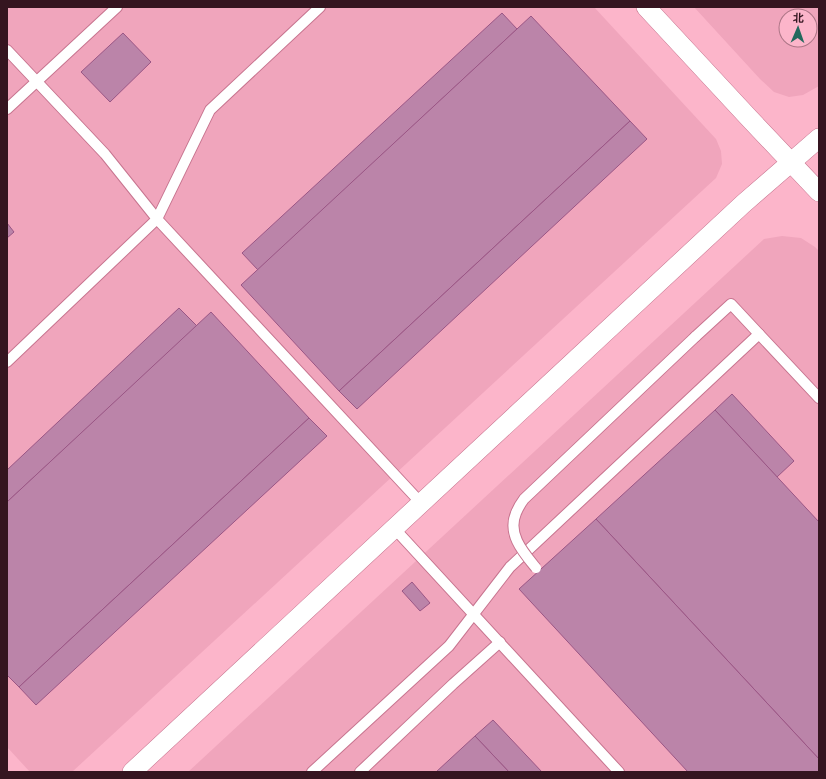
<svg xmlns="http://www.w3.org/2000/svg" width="826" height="779" font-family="'Sofia Sans Condensed','Noto Sans SC',sans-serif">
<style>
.built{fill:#f0a5bc;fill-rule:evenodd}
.building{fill:#bb84a9;stroke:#9a5685}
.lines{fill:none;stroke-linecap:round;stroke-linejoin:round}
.service-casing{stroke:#c7748f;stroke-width:12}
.minor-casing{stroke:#c7748f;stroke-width:20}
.service{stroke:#fff;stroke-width:10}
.minor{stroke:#fff;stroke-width:19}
.service-bridge-casing{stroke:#c7748f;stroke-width:12;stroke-linecap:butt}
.service-bridge{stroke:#fff;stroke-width:10}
</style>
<rect width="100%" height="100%" fill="#fcb5ca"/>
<g class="built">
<path d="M7 7H594L716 139 721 151 722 164 716 178 72 772H30L7 747Z"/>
<path d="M694 7H819V86L803 95 789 97 774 92 760 79ZM786 16H810V40H786Z"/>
<path d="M782 236 801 238 815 247 819 251V772H188L764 239Z"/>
</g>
<g class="building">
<path d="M502 13 517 29 258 270 242 253Z"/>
<path d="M531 16 630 121 339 391 241 285Z"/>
<path d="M123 33 151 62 110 102 81 72Z"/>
<path d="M630 121 647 139 357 409 339 391Z"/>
<path d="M7 223 14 232 7 238Z"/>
<path d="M179 308 197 326 7 502V470Z"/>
<path d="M211 312 309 418 19 687 7 675V502Z"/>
<path d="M732 394 794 461 777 477 715 410Z"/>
<path d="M715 410 819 522V759L596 519Z"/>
<path d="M309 418 327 436 36 705 19 687Z"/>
<path d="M596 519 819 759V772H688L519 589Z"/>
<path d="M412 582 430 603 420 611 402 591Z"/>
<path d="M493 720 542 772H509L475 736Z"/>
<path d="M475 736 509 772H436Z"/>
</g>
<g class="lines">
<defs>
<g id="service">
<path d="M7 50 105 154 157 219 421 503"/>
<path d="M7 109 117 7"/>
<path d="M695 337 731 304 759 334"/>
<path d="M7 362 157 219 210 110 320 7"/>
<path d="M394 528 619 772"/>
<path d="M312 772 449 646 510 567 759 334 819 398"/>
<path d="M360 772 453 684 500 642"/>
</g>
<g id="minor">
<path d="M646 7 749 118 819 192"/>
<path d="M132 772 743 204 819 138"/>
</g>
</defs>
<use href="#service" class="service-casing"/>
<use href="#minor" class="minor-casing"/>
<use href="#service" class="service"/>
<use href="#minor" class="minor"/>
<defs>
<path id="service-bridge" d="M536 568C523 552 507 534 516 513 518 508 521 503 524 499L695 337"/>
</defs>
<use href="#service-bridge" class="service-bridge-casing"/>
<use href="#service-bridge" class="service-bridge"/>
</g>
<rect width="826" height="779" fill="none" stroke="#351520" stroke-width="16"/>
<g transform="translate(798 28) rotate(2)"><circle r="19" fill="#fcb5ca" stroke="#ac7586"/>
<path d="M0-3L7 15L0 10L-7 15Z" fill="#23695d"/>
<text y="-6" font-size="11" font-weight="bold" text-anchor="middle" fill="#351520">北</text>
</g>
</svg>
